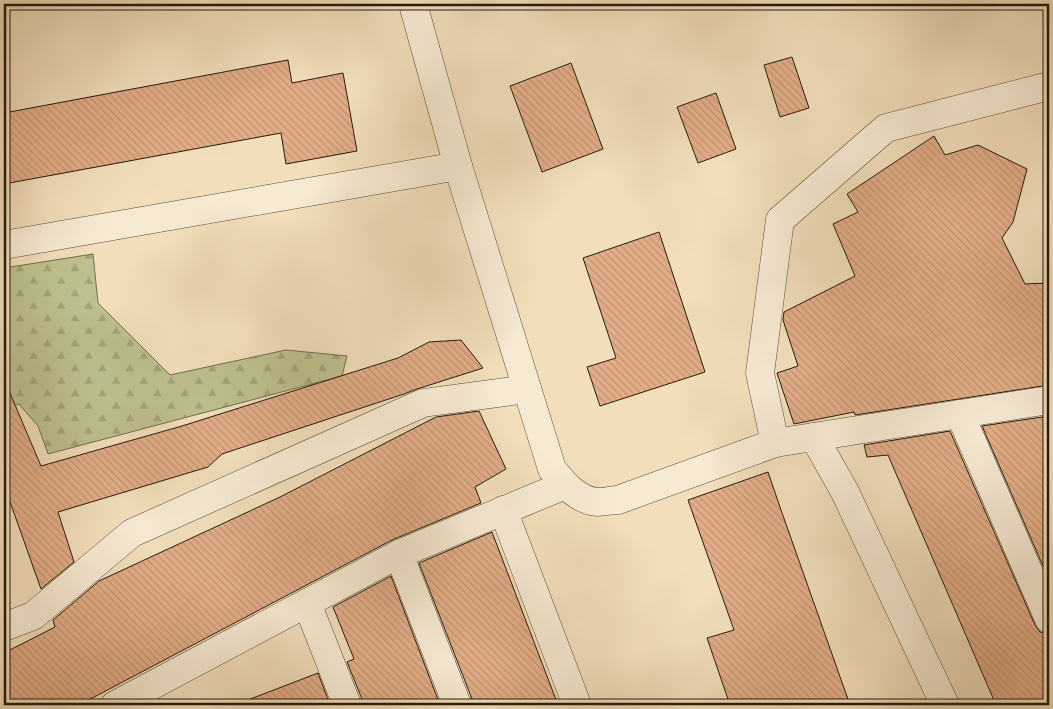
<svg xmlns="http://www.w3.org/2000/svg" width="1053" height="709" font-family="'EB Garamond',serif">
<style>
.forest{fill:url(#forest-firs);stroke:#716e4e}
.building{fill:url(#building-back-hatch);stroke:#251b0f}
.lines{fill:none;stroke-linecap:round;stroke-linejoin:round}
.minor-casing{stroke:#584c3a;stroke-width:29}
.minor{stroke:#f7ead3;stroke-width:28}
</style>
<defs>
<pattern id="forest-firs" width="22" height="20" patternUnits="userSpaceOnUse" patternTransform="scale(1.25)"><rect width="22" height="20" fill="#bdc08e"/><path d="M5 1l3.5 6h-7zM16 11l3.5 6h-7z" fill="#a2a479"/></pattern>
<pattern id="building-back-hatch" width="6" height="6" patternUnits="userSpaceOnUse" patternTransform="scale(1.25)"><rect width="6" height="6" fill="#e2ad87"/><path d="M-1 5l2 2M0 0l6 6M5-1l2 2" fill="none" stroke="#c29473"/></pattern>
</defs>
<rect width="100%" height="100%" fill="#f2debb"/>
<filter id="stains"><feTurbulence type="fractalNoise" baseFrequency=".004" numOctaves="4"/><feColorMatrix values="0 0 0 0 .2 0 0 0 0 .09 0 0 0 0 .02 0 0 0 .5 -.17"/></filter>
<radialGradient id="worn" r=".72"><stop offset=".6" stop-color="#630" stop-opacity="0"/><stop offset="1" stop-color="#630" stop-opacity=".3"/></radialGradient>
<path class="forest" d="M93 254 98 303 170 375 286 350 347 356 342 376 48 454 38 426 19 404 4 410V268Z"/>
<g class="building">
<path d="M792 57 809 108 780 117 764 65Z"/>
<path d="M288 60 292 83 343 73 357 151 286 164 281 133 4 184V113Z"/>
<path d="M571 63 603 149 542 172 510 86Z"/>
<path d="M716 93 736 149 698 163 677 107Z"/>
<path d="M934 136 945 155 978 145 1027 169 1013 222 1002 238 1025 284 1049 283V385L855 415 854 412 794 424 777 373 798 366 783 320 784 312 855 276 833 224 858 212 847 194Z"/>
<path d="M659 232 705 372 600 406 587 367 616 358 583 258Z"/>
<path d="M461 340 483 368 417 389 404 394 222 454 208 467 58 512 74 562 41 589 4 485V379L41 466 182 426 398 358 429 342Z"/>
<path d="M479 411 506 469 475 487 481 503 392 540 79 705H4V653L55 627 53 620 99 581 280 497 436 417Z"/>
<path d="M1049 416V580L982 426Z"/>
<path d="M950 431 1035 625 1040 632 1049 634V705H996L888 455 867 457 864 445Z"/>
<path d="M768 472 781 510 850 705H730L707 638 734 630 688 500Z"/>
<path d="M492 532 558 705H472V699L419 563Z"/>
<path d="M391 576 440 705H362V699L347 662 354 659 333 607Z"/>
<path d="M318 673 330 705H241L240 703Z"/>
</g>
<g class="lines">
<defs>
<g id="minor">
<path d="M413 4 458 166 552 469C563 483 578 501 598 502 604 502 612 500 618 500L775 443"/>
<path d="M1049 86 886 128 780 220 760 373 775 443 1049 400"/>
<path d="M4 245 458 166"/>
<path d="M960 414 1049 619"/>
<path d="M814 437 845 492 945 705"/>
<path d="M503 510 577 705"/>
<path d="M399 554 457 705"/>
<path d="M307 603 347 705"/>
<path d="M4 627 33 616 132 533 423 403 527 389"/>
<path d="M115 705 399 554 565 485"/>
</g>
</defs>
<use href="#minor" class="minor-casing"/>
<use href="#minor" class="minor"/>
</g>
<rect width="1053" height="709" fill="none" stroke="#f2debb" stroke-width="20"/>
<rect x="5" y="5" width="1043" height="699" fill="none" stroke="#251b0f" stroke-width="2.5"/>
<rect x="10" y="10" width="1033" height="689" fill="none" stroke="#251b0f"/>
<rect width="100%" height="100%" filter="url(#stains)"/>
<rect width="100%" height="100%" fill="url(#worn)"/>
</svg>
